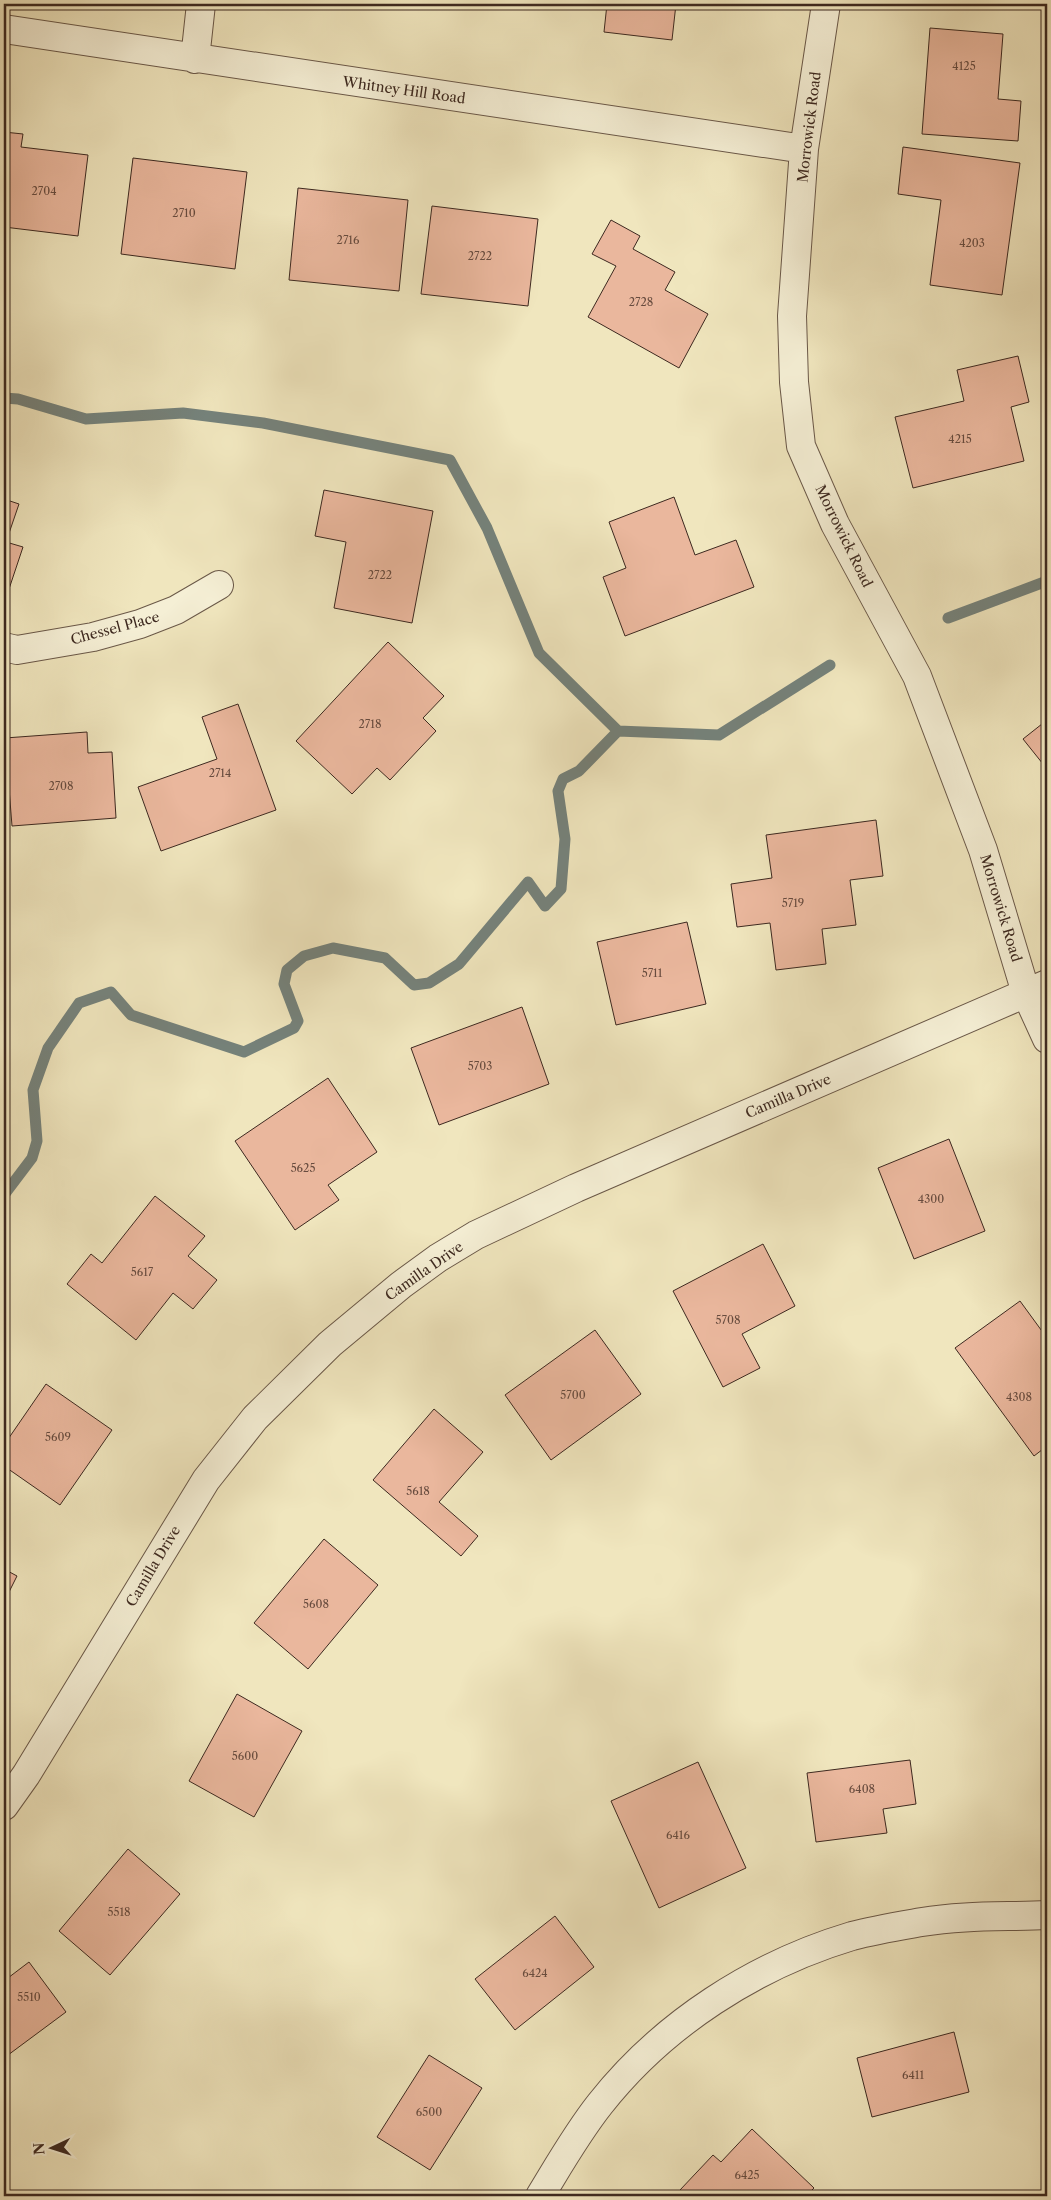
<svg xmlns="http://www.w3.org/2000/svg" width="1051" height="2200" font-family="'Libre Caslon Text',serif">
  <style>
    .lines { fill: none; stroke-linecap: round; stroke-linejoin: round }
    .stream { stroke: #75827b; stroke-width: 11 }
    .building { fill: #eab79d; stroke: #3d2920 }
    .minor-casing { stroke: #6a5848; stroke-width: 30 }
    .minor { stroke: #f5efd5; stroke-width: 28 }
    .labels { text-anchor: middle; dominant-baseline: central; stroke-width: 4; stroke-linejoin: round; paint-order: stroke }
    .number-label { font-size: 11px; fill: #684c3f }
    .street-label { font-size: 14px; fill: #3d2920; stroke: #f5efd5 }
  </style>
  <rect width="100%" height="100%" fill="#f0e6be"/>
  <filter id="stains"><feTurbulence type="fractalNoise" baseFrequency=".004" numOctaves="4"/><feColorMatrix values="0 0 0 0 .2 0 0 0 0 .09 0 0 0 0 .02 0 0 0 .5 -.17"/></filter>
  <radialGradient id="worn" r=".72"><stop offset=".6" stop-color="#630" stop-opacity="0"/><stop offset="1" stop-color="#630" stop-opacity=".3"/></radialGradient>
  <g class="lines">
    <path class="stream" d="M4 398 18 399 86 419 183 413 263 423 450 460 487 528 539 653 618 731 719 735 830 665
      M948 618 1047 581
      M4 1195 32 1158 37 1141 33 1090 48 1048 79 1003 111 992 131 1015 244 1052 294 1028 298 1021 284 984 287 970 304 956 333 948 385 958 414 985 429 983 459 964 528 882 545 906 561 889 565 839 558 791 563 779 579 771 618 731"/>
  </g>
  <path class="building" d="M607 4H676L672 40 604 32Z
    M930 28 1003 34 998 99 1021 101 1018 141 922 134Z
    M4 132 23 134 21 147 88 155 78 236 4 227Z
    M903 147 1020 163 1002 295 930 285 941 200 898 194Z
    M133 158 247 172 235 269 121 254Z
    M298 188 408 200 399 291 289 280Z
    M432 206 538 219 528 306 421 294Z
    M611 220 640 236 633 249 675 272 665 290 708 314 679 368 588 317 616 266 592 254Z
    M1018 356 1029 402 1011 407 1024 461 913 488 895 417 964 401 957 370Z
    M324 490 433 511 412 623 334 608 346 542 315 536Z
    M674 497 695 555 736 540 754 587 625 636 603 577 626 568 609 522Z
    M4 499 19 504 6 542 23 547 9 589 4 587Z
    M388 642 444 696 423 718 436 731 390 780 377 768 352 794 296 741Z
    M238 704 276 810 161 851 138 787 217 759 202 717Z
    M1047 720V769L1023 739Z
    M87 732 88 753 112 752 116 818 12 826 5 738Z
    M876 820 883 876 850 880 856 925 822 929 826 964 776 970 770 923 737 927 731 884 772 878 766 835Z
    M687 922 706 1004 616 1025 597 942Z
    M522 1007 549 1084 439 1125 411 1048Z
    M328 1078 377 1152 328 1185 339 1200 295 1230 235 1141Z
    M949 1139 985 1231 914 1259 878 1168Z
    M155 1196 205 1236 188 1256 217 1280 193 1309 173 1293 136 1340 67 1284 91 1254 102 1263Z
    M763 1244 795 1306 742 1334 760 1368 723 1387 673 1291Z
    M1020 1301 1047 1338V1446L1034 1456 955 1348Z
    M595 1330 641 1394 551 1460 505 1395Z
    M46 1384 112 1430 60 1505 4 1466V1445Z
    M434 1409 483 1452 439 1502 478 1536 461 1556 373 1480Z
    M324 1539 378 1585 308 1669 254 1623Z
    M4 1569 17 1576 4 1602Z
    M237 1694 302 1731 254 1817 189 1781Z
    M910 1760 916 1804 883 1809 887 1833 816 1842 807 1773Z
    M698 1762 746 1868 659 1908 611 1801Z
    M128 1849 180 1894 110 1975 59 1931Z
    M555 1916 594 1967 515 2030 475 1979Z
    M29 1962 66 2012 4 2058V1981Z
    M954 2032 969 2092 872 2117 857 2058Z
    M429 2055 482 2088 430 2170 377 2137Z
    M752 2129 814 2188 806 2196H687L680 2190 713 2155 721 2162Z"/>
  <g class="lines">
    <defs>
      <path id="minor" d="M826 4 804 149 792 316 794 382 801 446 835 524 917 676 983 850 1026 993 1047 1039
        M4 29 804 149
        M195 59 201 4
        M4 647 17 650 93 637 140 624 176 610 219 585
        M4 1806 26 1775 206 1480 255 1418 330 1344 401 1285 438 1258 476 1235 576 1188 1047 984
        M540 2196C559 2165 577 2133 600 2104 663 2024 755 1965 852 1936 874 1930 899 1926 922 1922 963 1915 1006 1917 1047 1915"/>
    </defs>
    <use href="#minor" class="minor-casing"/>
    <use href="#minor" class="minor"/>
  </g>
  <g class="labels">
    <g class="number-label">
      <text x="964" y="66">4125</text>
      <text x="44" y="191">2704</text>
      <text x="184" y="213">2710</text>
      <text x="348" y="240">2716</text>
      <text x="972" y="243">4203</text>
      <text x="480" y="256">2722</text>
      <text x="641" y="302">2728</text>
      <text x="960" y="439">4215</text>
      <text x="380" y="575">2722</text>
      <text x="370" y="724">2718</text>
      <text x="220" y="773">2714</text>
      <text x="61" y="786">2708</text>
      <text x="793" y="903">5719</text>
      <text x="652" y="973">5711</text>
      <text x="480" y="1066">5703</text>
      <text x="303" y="1168">5625</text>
      <text x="931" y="1199">4300</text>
      <text x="142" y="1272">5617</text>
      <text x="728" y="1320">5708</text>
      <text x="573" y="1395">5700</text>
      <text x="1019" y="1397">4308</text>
      <text x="58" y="1437">5609</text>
      <text x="418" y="1491">5618</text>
      <text x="316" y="1604">5608</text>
      <text x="245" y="1756">5600</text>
      <text x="862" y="1789">6408</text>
      <text x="678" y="1835">6416</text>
      <text x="119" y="1912">5518</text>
      <text x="535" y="1973">6424</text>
      <text x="29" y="1997">5510</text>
      <text x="913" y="2075">6411</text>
      <text x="429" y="2112">6500</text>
      <text x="747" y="2175">6425</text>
    </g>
    <g class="street-label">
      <text transform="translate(404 90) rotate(8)">Whitney Hill Road</text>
      <text transform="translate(809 127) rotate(-83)">Morrowick Road</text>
      <text transform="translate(844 536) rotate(64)">Morrowick Road</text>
      <text transform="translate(115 628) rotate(-15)">Chessel Place</text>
      <text transform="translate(1001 908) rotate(73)">Morrowick Road</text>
      <text transform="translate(788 1096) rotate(-23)">Camilla Drive</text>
      <text transform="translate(424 1271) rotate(-35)">Camilla Drive</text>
      <text transform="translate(153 1566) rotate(-59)">Camilla Drive</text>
    </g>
  </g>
  <rect width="1051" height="2200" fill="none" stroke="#f0e6be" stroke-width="20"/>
  <rect x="5" y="5" width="1041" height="2190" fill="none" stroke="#3d2920" stroke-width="2.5"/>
  <rect x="10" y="10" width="1031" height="2180" fill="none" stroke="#3d2920"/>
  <g transform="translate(52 2148) rotate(266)" stroke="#f5efd5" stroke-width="4" paint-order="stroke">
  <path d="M0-4L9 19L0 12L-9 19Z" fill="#3d2920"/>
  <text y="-8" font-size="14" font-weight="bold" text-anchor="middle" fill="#3d2920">N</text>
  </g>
  <rect width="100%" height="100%" filter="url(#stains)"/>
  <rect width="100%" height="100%" fill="url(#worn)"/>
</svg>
